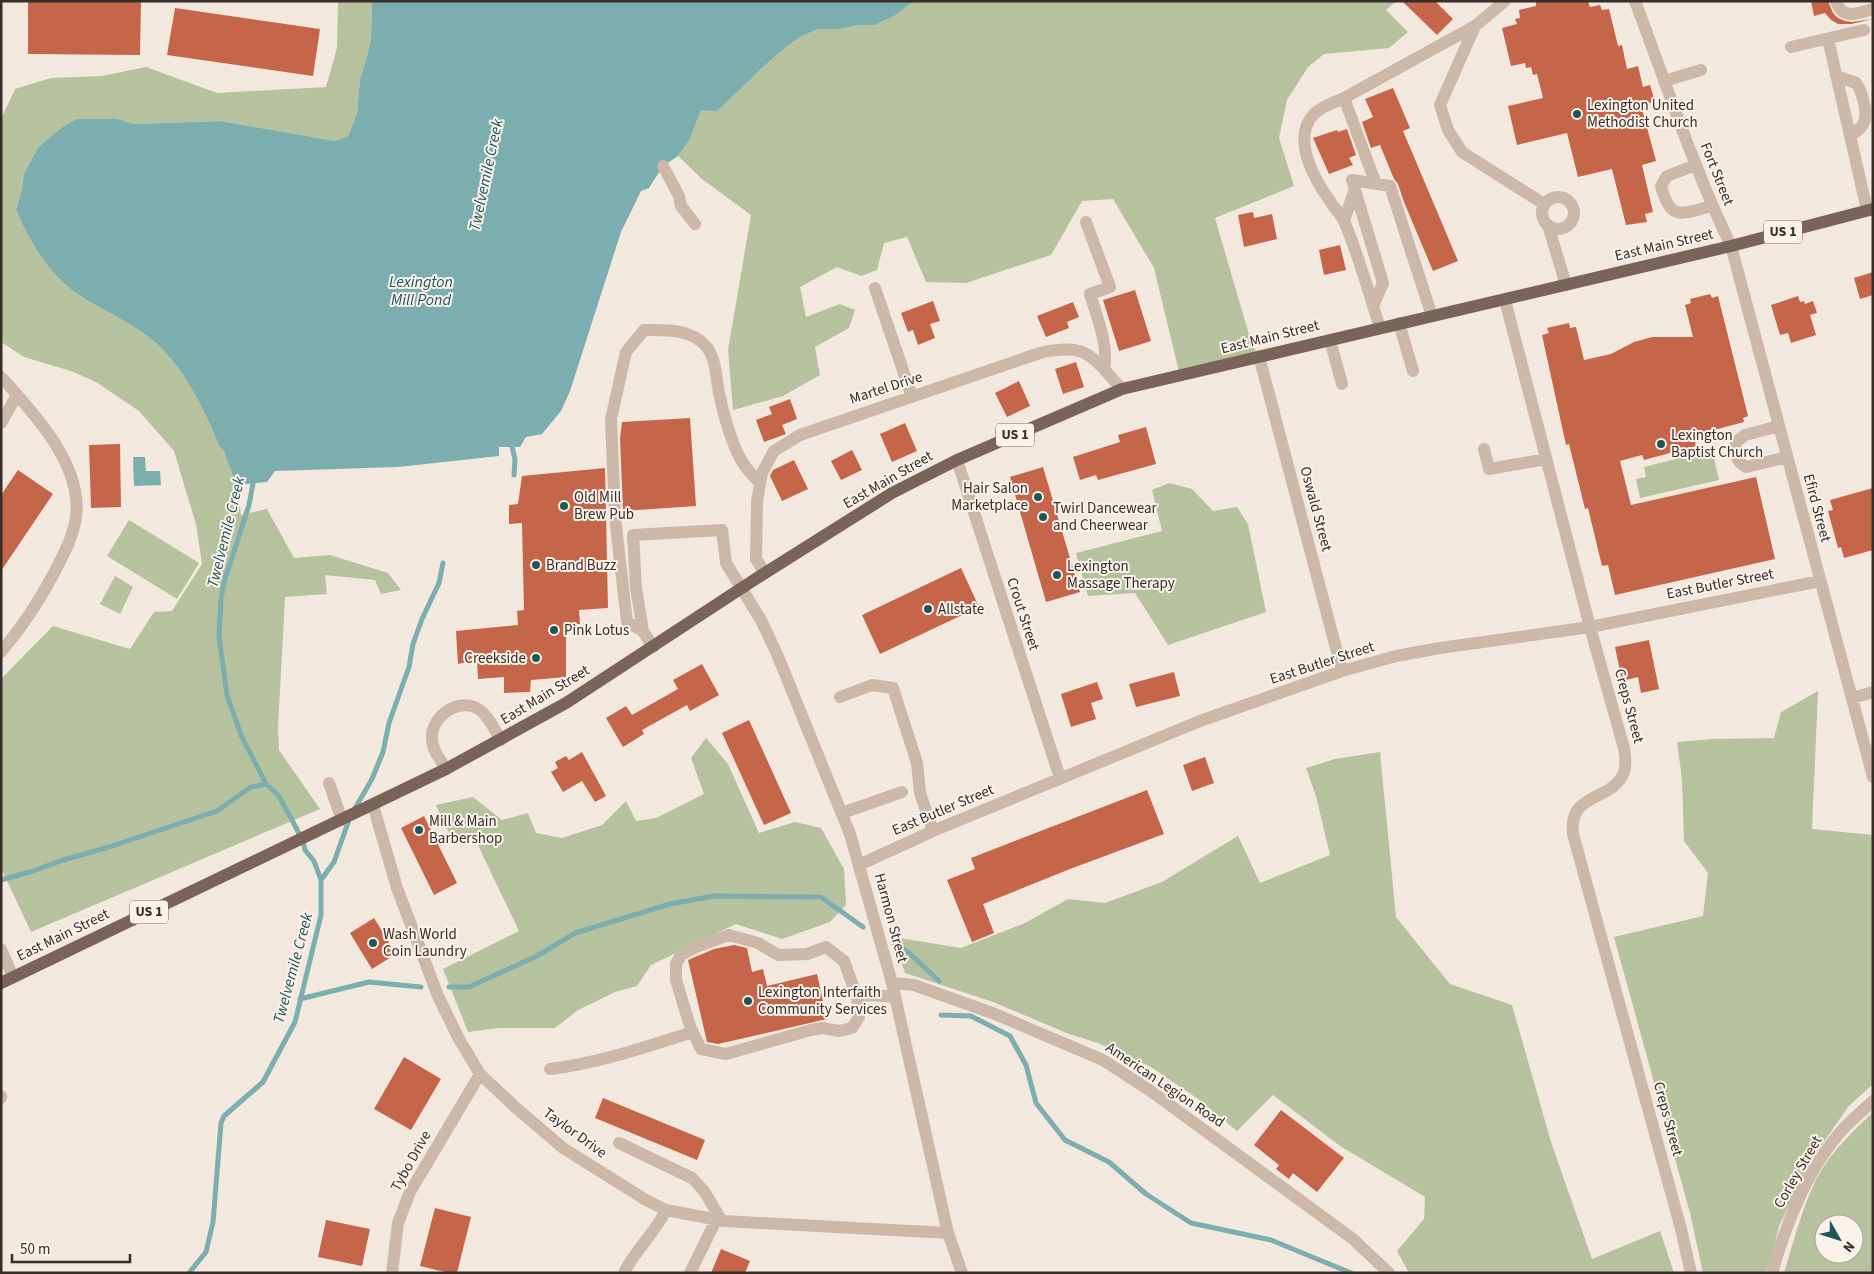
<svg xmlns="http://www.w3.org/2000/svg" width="1874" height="1274" font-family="'Source Sans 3',sans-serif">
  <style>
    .green { fill: #b6c29e; fill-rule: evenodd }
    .water { fill: #7daeaf }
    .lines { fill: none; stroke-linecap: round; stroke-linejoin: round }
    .stream { stroke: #7daeaf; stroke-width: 5 }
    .building { fill: #c56549 }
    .minor { stroke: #cbb8a9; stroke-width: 12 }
    .major { stroke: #7a645a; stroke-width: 12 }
    .poi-dot { fill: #1f5659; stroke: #faf2ea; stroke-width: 2 }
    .labels { text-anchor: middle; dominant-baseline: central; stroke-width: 4; stroke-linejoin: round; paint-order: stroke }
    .shield { fill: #faf2ea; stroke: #726963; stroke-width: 1 }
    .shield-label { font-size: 14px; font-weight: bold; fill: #382e29 }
    .poi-label { font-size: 15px; fill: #382e29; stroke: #faf2ea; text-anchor: start }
    .street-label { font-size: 15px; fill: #382e29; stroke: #faf2ea }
    .water-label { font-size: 16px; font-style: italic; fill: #1f5659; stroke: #faf2ea }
  </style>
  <rect width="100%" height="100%" fill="#f2e8de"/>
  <path class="green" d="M338 1H372L371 38 367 56 360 79 357 113 348 136 335 141 221 121 134 124 116 119 24 174 22 189 16 210C32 247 51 278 85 299 107 312 131 323 151 339 185 367 203 408 220 447 235 466 238 492 241 515L267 509 294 558 330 555 388 573 401 590 381 594 375 580 325 575 327 594 285 597 278 728 279 750 320 809 31 932 1 868V679L53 626 130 649 154 612 172 611 202 564 196 524 174 451 139 411 96 382 71 371 24 357 1 342V119L15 89 51 78 102 76 146 67 217 93 326 87 337 48Z
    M918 1H1396L1386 10 1408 32 1389 48 1324 54 1308 67 1287 100 1279 138 1294 186 1215 218 1252 345 1259 356 1180 376 1154 268 1113 199 1082 201 1051 255 966 283 926 282 907 237 884 243 877 270 861 276 837 267 800 287 806 317 840 304 855 310 849 328 815 347 820 375 783 396 733 410 728 350 751 215 702 179 678 156 690 139 701 110H717L761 69 787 46 802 36 818 29H839L858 25H875L896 15 907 6Z
    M1712 450 1719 480 1640 498 1636 479 1646 477 1644 467Z
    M1169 483 1192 489 1213 511 1237 507 1248 524 1266 612 1168 645 1135 593 1088 596 1076 553 1162 531 1152 490Z
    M129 520 199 563 177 599 107 556Z
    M115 576 133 587 120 614 100 604Z
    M1818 691 1812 829 1873 835V1084L1848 1107 1812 1159 1779 1226 1772 1256 1765 1273H1703L1690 1213 1614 937 1703 916 1708 873 1684 841 1682 779 1677 742 1713 739 1774 738 1781 712Z
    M706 738 728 764 759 833 795 822 821 828 844 869 846 905 830 922 782 939 736 924 651 965 637 986 615 992 578 1010 555 1028H499L468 1032 443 969 519 931 474 837 450 835 436 805 473 797 502 820 528 813 536 833 562 838 602 825 626 801 636 821 656 818 704 794 691 758Z
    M1380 752 1396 917 1450 984 1512 1005 1551 1142 1592 1259 1660 1231 1674 1273H1409L1397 1251 1424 1219 1425 1197 1340 1146 1273 1095 1237 1131 1198 1099 1151 1067 1098 1043 1069 1034 993 1002 905 973 893 937 961 948 1025 923 1068 899 1105 903 1162 882 1238 836 1260 883 1330 855 1316 796 1306 768 1335 759Z
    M1873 1112V1273H1784C1793 1243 1801 1212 1814 1184 1827 1156 1851 1133 1873 1112ZM1824 1224H1854V1254H1824Z"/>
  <path class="water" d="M372 1H918L907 6 896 15 875 25H858L839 29H818L802 36 787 46 761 69 717 111 701 110 690 139 678 156 663 166 649 188 641 191 621 232 570 391 561 411 542 434 526 437 520 447H499V456L398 467 275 471 267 482 237 485 224 452 220 447C203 408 185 367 151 339 131 323 107 312 85 299 51 278 32 247 16 210L22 189 24 174 38 148 61 128 77 119H117L134 124 221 121 335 141 348 136 357 113 360 79 367 56 371 38Z
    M133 457H145L146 471H160L161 485 134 486Z"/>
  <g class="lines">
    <path class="stream" d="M512 446 515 460 514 475
      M354 810 372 779 383 752 389 723 409 667 413 644 422 619 439 583 443 563
      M1 880 33 871 63 860 109 847 217 811 251 787 266 784
      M321 880 334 862 350 817
      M894 943 908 952 939 981
      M449 987H469L537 956 575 933 670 904 714 896 821 897 863 927
      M300 999 369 982 421 987
      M941 1015 971 1016 1010 1036 1026 1065 1036 1103 1065 1140 1109 1162 1146 1194 1191 1223 1271 1240 1351 1273
      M189 1273 206 1252 213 1222 221 1123 224 1116 263 1082 295 1022 321 915V880L314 861 305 850 303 841 292 820 278 795 266 784 241 735 227 695 219 637 221 599 224 582 249 505 254 478"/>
  </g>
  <path class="building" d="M1402 1H1435L1453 19 1437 35Z
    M1536 1H1588L1590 7 1600 5 1602 10 1609 9 1618 46 1622 45 1627 69 1638 66 1643 87 1650 85 1655 102 1641 105 1656 161 1642 165 1653 212 1645 214 1647 222 1626 225 1612 169 1578 177 1567 133 1517 145 1508 106 1543 98 1537 74 1533 75 1531 67 1526 68 1525 63 1511 66 1502 28 1517 24 1515 19 1520 18 1519 10 1536 6Z
    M1811 1H1828L1833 13 1838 18 1845 21 1852 22 1873 19 1851 24H1838L1831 20 1825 13 1814 16Z
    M28 2H141L140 55 28 54Z
    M175 8 320 29 313 76 167 55Z
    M1393 88 1410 128 1403 131 1458 261 1433 271 1404 202 1398 184 1394 179 1380 145 1371 148 1362 122 1373 117 1365 99Z
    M1347 129 1356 155 1349 158 1353 165 1329 174 1313 138 1337 130 1338 132Z
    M1253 212 1254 218 1272 214 1277 239 1244 247 1238 215Z
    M1340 245 1346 270 1324 275 1319 250Z
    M1873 272V295L1860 299 1854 278Z
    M1135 290 1151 341 1119 351 1103 300Z
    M1710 294 1712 298 1718 296 1748 416 1743 418 1744 422 1710 431V433L1700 436 1702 440 1695 441 1696 446 1644 460 1642 455 1620 461 1631 505 1756 477 1775 559 1615 595 1608 565 1602 566 1588 508 1585 509 1569 444 1566 445 1542 335 1549 333 1547 328 1569 323 1570 328 1576 327 1584 360 1611 354 1634 342 1652 337H1693L1685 305 1691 303 1690 299Z
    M1798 296 1800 302 1804 301 1805 304 1813 301 1817 313 1810 315 1816 335 1791 343 1788 333 1780 335 1771 305Z
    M933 301 940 321 930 324 935 338 918 345 913 330 908 332 901 313Z
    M1073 302 1079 317 1067 322 1069 328 1046 337 1037 316Z
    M1076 362 1084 387 1063 394 1055 369Z
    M1019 381 1030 406 1007 417 995 393Z
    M790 399 797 419 782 425 786 434 764 442 756 420 772 414 769 407Z
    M690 418 696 506 623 511 620 438 622 422Z
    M905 423 917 451 892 462 880 434Z
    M1146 427 1156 464 1098 480 1096 475 1080 480 1073 457 1120 442 1118 435Z
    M120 444 121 507 91 508 89 445Z
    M852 450 862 470 841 480 831 461Z
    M794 460 808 489 782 501 770 476 773 470Z
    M1043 467 1080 592 1046 602 1010 477Z
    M605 468 608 608 579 610 580 624 566 625V677L531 680 530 692 504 693V677L478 679 477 660 458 664 456 631 518 625 517 611 524 610 522 523 509 524V505L518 504 522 476Z
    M18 470 53 494 1 571V495Z
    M1873 488V550L1844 558 1841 547 1838 548 1828 511 1833 510 1830 500Z
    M961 568 979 607 880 654 862 615Z
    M1649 640 1659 689 1641 693 1638 677 1622 681 1615 647Z
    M702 664 719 695 690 711 687 705 642 730 644 734 623 747 606 718 626 706 632 715 678 689 673 680Z
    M1174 672 1180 696 1136 707 1129 684Z
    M1097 682 1103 699 1091 703 1096 719 1071 727 1061 694Z
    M749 720 791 813 764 825 722 733Z
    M582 752 606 796 595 802 582 781 563 792 551 772 558 768 555 762 566 756 569 760Z
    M1205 757 1214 783 1192 791 1183 765Z
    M1147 790 1164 834 1070 869 983 904 994 933 972 942 947 880 975 869 971 858Z
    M424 816 457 883 434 895 401 828Z
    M374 918 396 954 372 969 350 933Z
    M734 945 747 948 752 972 763 969 767 986 817 974 827 1019 718 1044 707 1042 688 960 714 949Z
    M404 1057 441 1079 411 1130 374 1109Z
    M603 1098 705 1140 697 1160 595 1118Z
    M1281 1110 1344 1158 1317 1192 1293 1173 1289 1179 1276 1169 1279 1165 1254 1145Z
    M435 1208 471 1217 457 1273H449L420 1266Z
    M326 1220 370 1229 362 1266 318 1257Z
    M721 1249 750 1261 745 1273H711Z"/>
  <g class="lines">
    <path class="minor" d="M1505 1 1475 26 1440 105 1448 130 1462 152 1544 204
      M1635 1C1666 83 1693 167 1731 246L1873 777
      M1836 1C1843 21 1857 13 1873 9
      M1828 39 1867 210
      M1791 47 1864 30
      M1836 76 1856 83C1862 91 1868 112 1864 122 1862 128 1856 132 1850 136
      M1664 81 1701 70
      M1344 98C1335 102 1322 106 1314 114 1291 138 1314 179 1330 201 1334 208 1342 215 1345 223 1359 257 1369 293 1380 328
      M1696 165 1667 176 1661 186C1671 223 1682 213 1712 206
      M663 166 679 196 681 206 695 224
      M1376 184 1344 98 1475 26
      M1542 213a16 16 0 1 1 32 0a16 16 0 1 1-32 0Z
      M1344 221 1355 189
      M1086 222 1110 287 1090 294C1097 318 1109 345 1104 369
      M1548 225 1566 285
      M875 288 912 397
      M1505 300 1590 627 1624 748C1625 756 1627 764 1624 772 1613 802 1568 791 1573 834L1681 1229 1691 1273
      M1373 306 1383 283 1352 180 1390 186 1432 316
      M1399 323 1413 371
      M1330 340 1342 384
      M1259 356 1342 671
      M1 377C33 412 83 465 76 517 73 538 63 555 54 573 39 602 22 627 1 652
      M1 423 17 395
      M1779 426 1745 435 1736 442C1734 452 1736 462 1746 467L1787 457
      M1484 449 1489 469 1546 459
      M957 460 1060 778
      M765 573 756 559 757 501 762 473 774 451 800 435 1040 353C1088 342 1092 357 1122 389
      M643 631 627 622 615 517 611 419 626 352 644 330C665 330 690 328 706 346 716 358 716 378 719 393 723 413 732 446 743 463 747 470 754 477 760 483
      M653 647 643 631 636 588 633 535 722 530 726 563 761 620 777 654 850 834 892 983 948 1233 962 1273
      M840 697 872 685 893 688 917 763 920 793 933 831
      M1852 698 1873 692
      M446 769C440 759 432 750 432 738 431 715 462 695 481 711 489 717 495 731 501 740
      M329 783 342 820
      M373 805 397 888 438 996 459 1039 480 1074 514 1106 563 1148 646 1200 666 1210 724 1221 948 1233
      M842 813 902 792
      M859 865 933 831 1200 721 1342 671 1396 656 1440 648 1590 627 1820 581
      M1 949 13 977
      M892 983 914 985 995 1014 1103 1060 1152 1092 1353 1239 1389 1273
      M857 997 844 961 826 947 807 954 778 955 758 943 729 935 694 948 681 955 676 964V980L690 1026 701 1049 726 1054 811 1030 823 1028 839 1031 852 1028 859 1017 857 997 871 995 894 997
      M550 1069C600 1063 645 1047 693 1032
      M1 1096V1098
      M619 1143 692 1178 704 1191 722 1221
      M392 1273 398 1223 410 1192 480 1074
      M624 1273C635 1250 655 1233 666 1210
      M690 1273 716 1220
      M1772 1273C1787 1221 1808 1167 1845 1127 1854 1118 1864 1109 1873 1101"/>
    <path class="major" d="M1 983 446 769 566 703 757 578 892 493 957 460 1122 389 1731 246 1873 209"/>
  </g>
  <g class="poi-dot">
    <circle cx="1577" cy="114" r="5"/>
    <circle cx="1661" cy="444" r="5"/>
    <circle cx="1038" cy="497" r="5"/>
    <circle cx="564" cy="506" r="5"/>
    <circle cx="1043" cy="517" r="5"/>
    <circle cx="536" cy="565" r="5"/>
    <circle cx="1057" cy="575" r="5"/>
    <circle cx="928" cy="609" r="5"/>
    <circle cx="554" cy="630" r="5"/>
    <circle cx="536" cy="658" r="5"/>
    <circle cx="419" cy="830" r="5"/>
    <circle cx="373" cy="943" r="5"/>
    <circle cx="748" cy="1001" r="5"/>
  </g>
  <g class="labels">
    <g class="shield">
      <rect x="1764" y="220.5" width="38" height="23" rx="4"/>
      <rect x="996" y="423.5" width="38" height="23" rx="4"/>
      <rect x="130" y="900.5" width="38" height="23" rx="4"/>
    </g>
    <g class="shield-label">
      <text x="1783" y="232">US 1</text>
      <text x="1015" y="435">US 1</text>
      <text x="149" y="912">US 1</text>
    </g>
    <g class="poi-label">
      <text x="1587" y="105">Lexington United<tspan x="1587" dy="17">Methodist Church</tspan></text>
      <text x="1671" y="435">Lexington<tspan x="1671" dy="17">Baptist Church</tspan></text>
      <text x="1028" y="488" text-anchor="end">Hair Salon<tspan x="1028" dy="17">Marketplace</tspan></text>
      <text x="574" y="497">Old Mill<tspan x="574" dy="17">Brew Pub</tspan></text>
      <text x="1053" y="508">Twirl Dancewear<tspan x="1053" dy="17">and Cheerwear</tspan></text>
      <text x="546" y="565">Brand Buzz</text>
      <text x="1067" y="566">Lexington<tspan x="1067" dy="17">Massage Therapy</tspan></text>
      <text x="938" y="609">Allstate</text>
      <text x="564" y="630">Pink Lotus</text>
      <text x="526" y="658" text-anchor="end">Creekside</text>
      <text x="429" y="821">Mill &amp; Main<tspan x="429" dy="17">Barbershop</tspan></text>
      <text x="383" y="934">Wash World<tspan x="383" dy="17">Coin Laundry</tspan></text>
      <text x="758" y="992">Lexington Interfaith<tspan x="758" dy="17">Community Services</tspan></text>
    </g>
    <g class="street-label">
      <text transform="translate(1717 174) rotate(68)">Fort Street</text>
      <text transform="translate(1664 245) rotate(-13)">East Main Street</text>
      <text transform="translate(1270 337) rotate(-14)">East Main Street</text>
      <text transform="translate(886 388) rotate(-18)">Martel Drive</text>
      <text transform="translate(888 480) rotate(-30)">East Main Street</text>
      <text transform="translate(1817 508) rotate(75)">Efird Street</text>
      <text transform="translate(1316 509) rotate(75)">Oswald Street</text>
      <text transform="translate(1720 584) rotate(-11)">East Butler Street</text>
      <text transform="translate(1023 614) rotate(72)">Crout Street</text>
      <text transform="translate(1322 663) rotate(-18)">East Butler Street</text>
      <text transform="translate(545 695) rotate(-31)">East Main Street</text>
      <text transform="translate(1629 706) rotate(75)">Creps Street</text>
      <text transform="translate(943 810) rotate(-23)">East Butler Street</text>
      <text transform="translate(891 918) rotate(75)">Harmon Street</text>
      <text transform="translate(63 935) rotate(-26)">East Main Street</text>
      <text transform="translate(1165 1085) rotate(34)">American Legion Road</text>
      <text transform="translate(1668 1119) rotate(75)">Creps Street</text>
      <text transform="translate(575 1133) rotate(36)">Taylor Drive</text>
      <text transform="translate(411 1161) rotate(-61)">Tybo Drive</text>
      <text transform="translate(1798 1172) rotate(-60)">Corley Street</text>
    </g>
    <g class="water-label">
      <text transform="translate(486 175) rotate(-78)">Twelvemile Creek</text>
      <text x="421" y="282">Lexington<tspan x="421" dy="18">Mill Pond</tspan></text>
      <text transform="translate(226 532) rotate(-76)">Twelvemile Creek</text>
      <text transform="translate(293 968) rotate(-75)">Twelvemile Creek</text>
    </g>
  </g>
  <rect width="1874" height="1274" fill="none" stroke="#382e29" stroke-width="5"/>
  <g transform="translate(1839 1239) rotate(129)"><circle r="24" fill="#faf2ea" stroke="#aca49d"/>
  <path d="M0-4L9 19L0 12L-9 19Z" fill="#1f5659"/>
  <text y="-8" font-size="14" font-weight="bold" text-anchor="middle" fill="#382e29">N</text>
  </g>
  <path d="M12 1254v8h118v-8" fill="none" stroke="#382e29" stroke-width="2.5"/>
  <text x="20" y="1254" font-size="15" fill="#382e29" stroke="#faf2ea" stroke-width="4" paint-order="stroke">50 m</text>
</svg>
